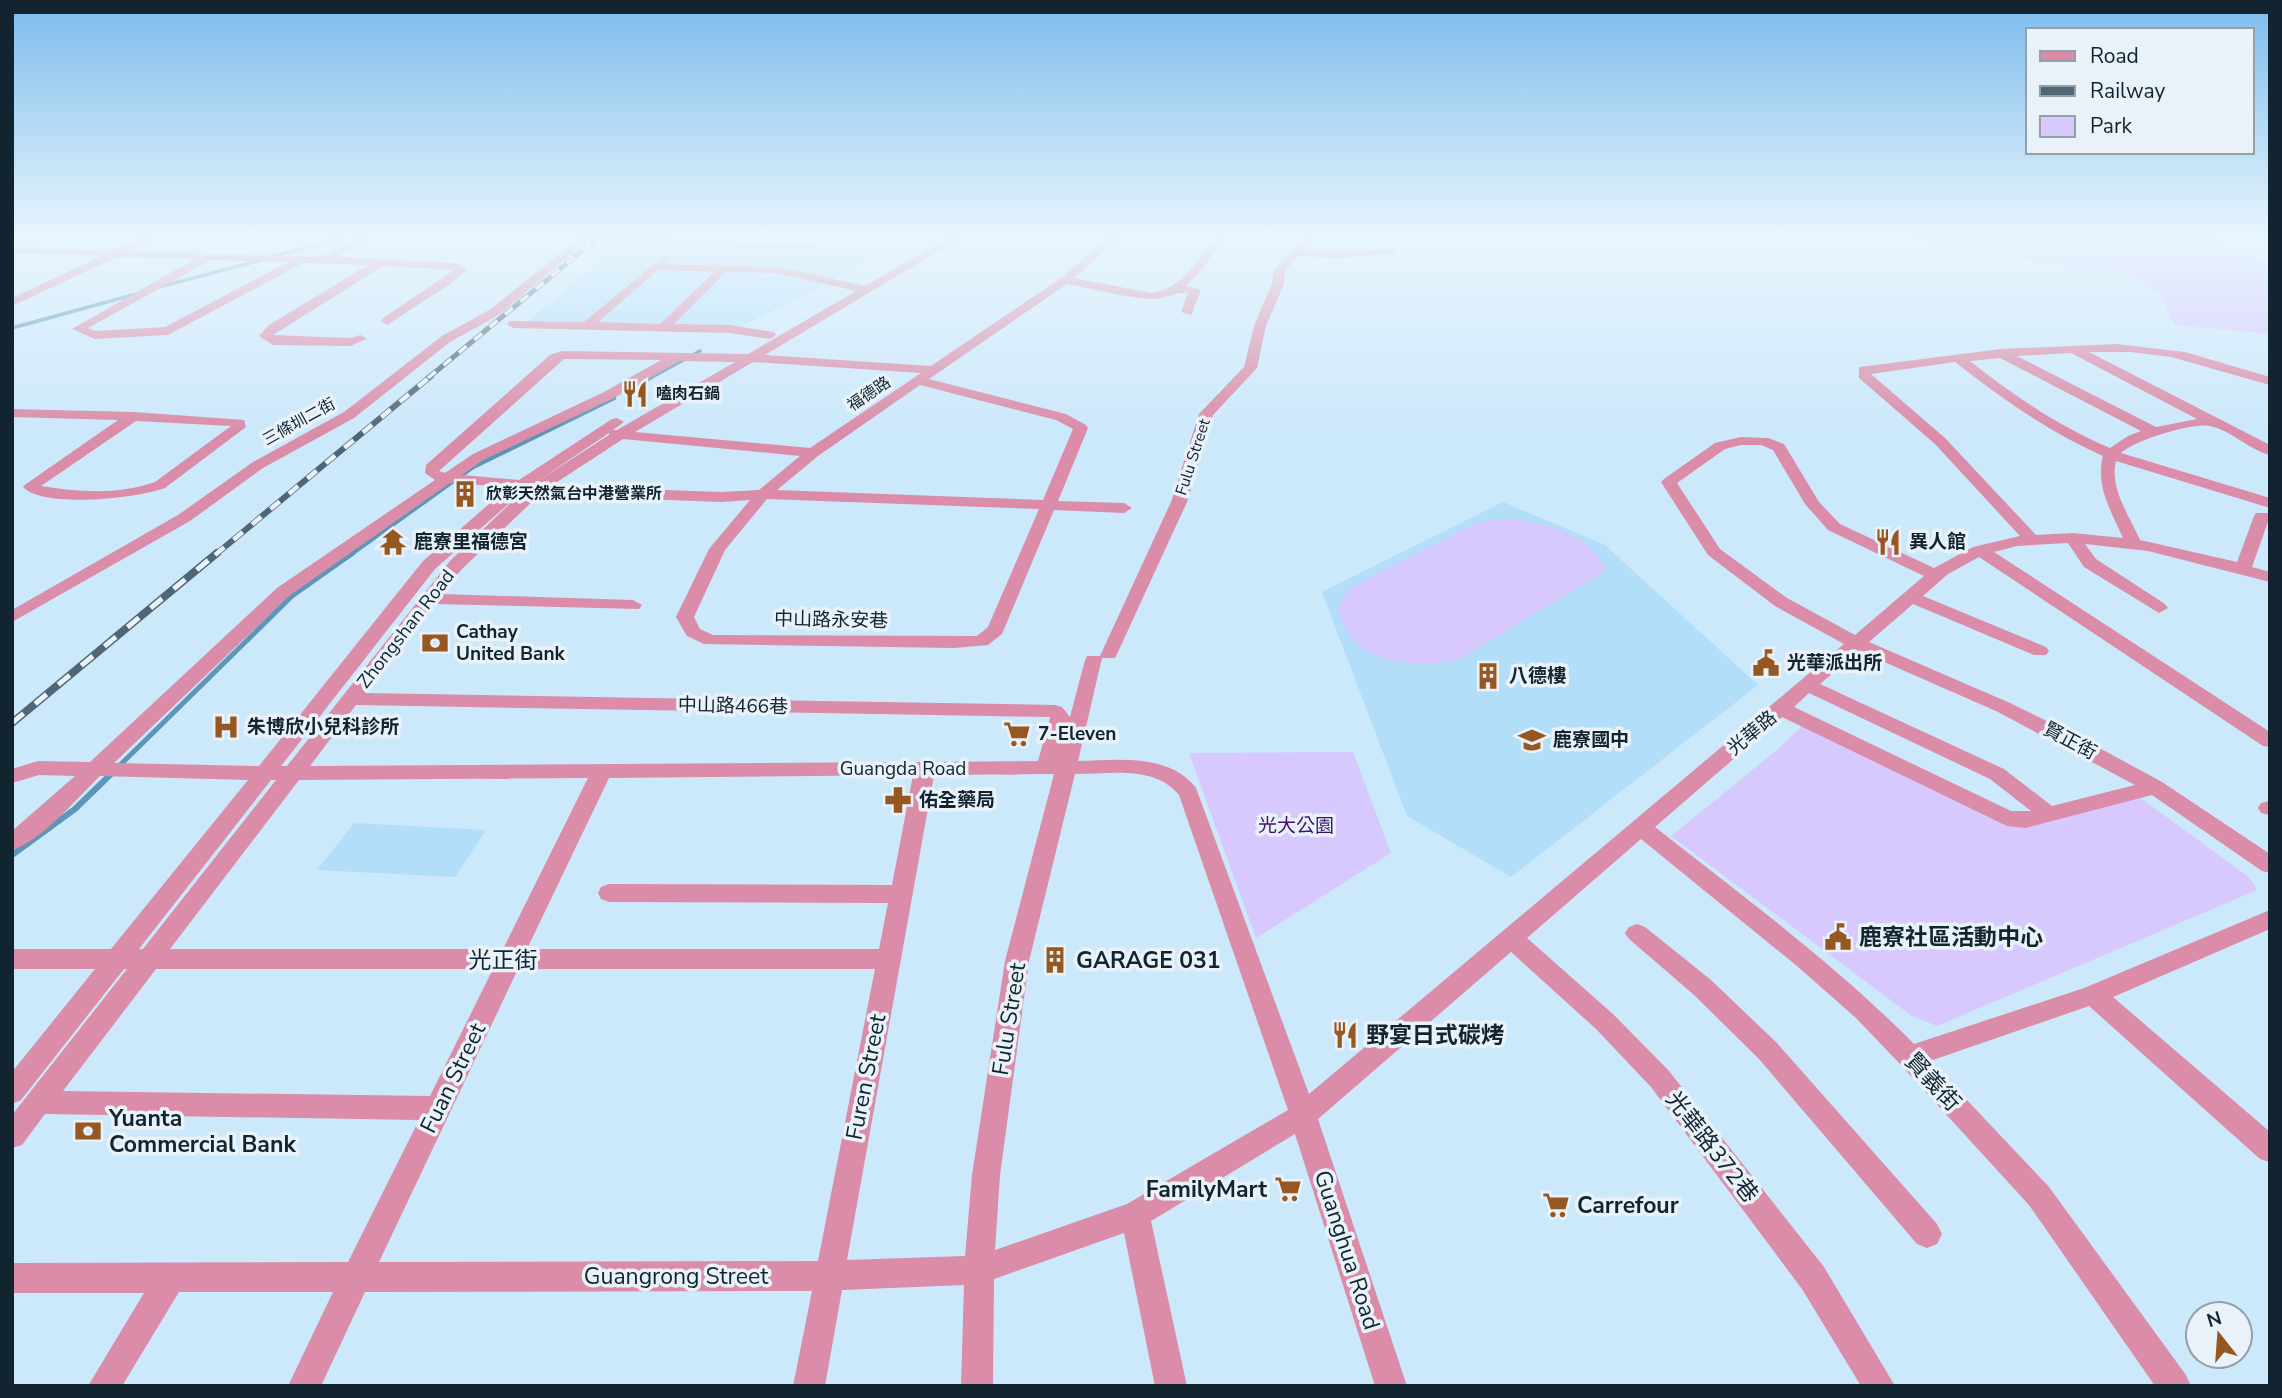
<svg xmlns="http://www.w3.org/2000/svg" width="2282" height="1398" font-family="'Nunito Sans','Noto Sans TC',sans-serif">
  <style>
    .built { fill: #b2defa }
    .green { fill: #d7c9fe }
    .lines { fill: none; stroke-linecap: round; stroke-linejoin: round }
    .stream-far3 { stroke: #5d96b9; stroke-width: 3.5 }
    .stream-far2 { stroke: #5d96b9; stroke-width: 4.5 }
    .stream-far1 { stroke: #5d96b9; stroke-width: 5 }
    .stream { stroke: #5d96b9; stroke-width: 6 }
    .minor { fill: #da8ca8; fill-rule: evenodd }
    .rail-far2-casing { stroke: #516674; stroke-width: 5 }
    .rail-far1-casing { stroke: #516674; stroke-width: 6 }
    .rail-casing { stroke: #516674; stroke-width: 8 }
    .rail-far2 { stroke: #e9f2f9; stroke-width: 3.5; stroke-dasharray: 10; stroke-linecap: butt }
    .rail-far1 { stroke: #e9f2f9; stroke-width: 4.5; stroke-dasharray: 12; stroke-linecap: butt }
    .rail { stroke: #e9f2f9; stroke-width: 5; stroke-dasharray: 15; stroke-linecap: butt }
    .labels { text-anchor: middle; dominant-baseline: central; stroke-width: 7; stroke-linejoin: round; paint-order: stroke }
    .far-poi-label { font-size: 16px; font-weight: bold; fill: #12242f; stroke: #e9f2f9; text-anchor: start }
    .far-street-label { font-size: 16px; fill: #12242f; stroke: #e9f2f9 }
    .poi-label { font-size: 19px; font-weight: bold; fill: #12242f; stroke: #e9f2f9; text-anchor: start }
    .street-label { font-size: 19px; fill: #12242f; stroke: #e9f2f9 }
    .park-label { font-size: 19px; fill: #3d0f74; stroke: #e9f2f9 }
    .near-poi-label { font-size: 23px; font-weight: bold; fill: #12242f; stroke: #e9f2f9; text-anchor: start }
    .near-street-label { font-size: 23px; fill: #12242f; stroke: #e9f2f9 }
  </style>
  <rect width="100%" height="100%" fill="#cce8fb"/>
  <path class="built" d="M620 244 790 249 812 254 869 257 849 272 740 327 527 322Z
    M1503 502 1605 545 1758 685 1511 877 1407 816 1322 592Z
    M354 823 486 830 455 877 317 870Z"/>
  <path class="green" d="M1890 236H2215L2232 248 2270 266V334L2175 325 2159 292 2127 273 2069 267Z
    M1504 519C1536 520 1572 530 1595 552 1601 558 1601 565 1607 570L1460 659C1434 667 1383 665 1361 647 1349 638 1343 623 1338 610L1348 589 1478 522Z
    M1803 725 1971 806 2030 816 2131 791 2250 878 2257 890 1937 1026 1912 1016 1671 836 1777 750Z
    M1353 752 1391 853 1256 938 1189 753Z"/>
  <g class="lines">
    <path class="stream-far3" d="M271 257 349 236
      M159 287 261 260
      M12 328 140 293
      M650 378 700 351"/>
    <path class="stream-far2" d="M626 391 653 376
      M350 555 473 467 614 398"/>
    <path class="stream-far1" d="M109 776 292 596 353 553"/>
    <path class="stream" d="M12 855 75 809 111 774"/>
    <path class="minor" d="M142 236H156L129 251 322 257 358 236H371L337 257 455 263 467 269 456 280 387 325 381 321 383 318 454 270 383 266 273 335 350 338 361 335 367 339 350 346 273 345 259 336 269 325 368 265 303 263 168 335 95 339 72 329 195 259 117 257 12 306V298L101 256 12 253V247L113 250ZM211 260 288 262 165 327 96 331 88 328Z
      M581 236H593L499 315 450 342 354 418 263 468 190 521 12 622V610L178 515 253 462 344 412 442 336 491 309Z
      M951 236H964L765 355 931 366 1061 278 1110 236H1122L1074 278 1151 293C1180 290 1200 259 1214 236H1224L1204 267 1186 286 1201 290 1191 315 1181 312 1188 293C1175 291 1164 300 1150 299 1123 297 1094 289 1067 284L929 379 1066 414 1086 425 1088 428 1058 501 1124 503 1132 508 1124 513 1054 510 1002 634 988 645 954 648 704 644 687 636 676 617 709 549 750 500 721 502 539 495 462 569 441 594 633 600 642 605 639 609 433 604 365 693 1055 705 1062 707 1070 717 1085 660 1087 656H1100L1171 502 1199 414 1244 367 1254 326 1272 284 1274 270 1305 236H1316L1304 250 1396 249 1397 251 1392 254 1337 258 1298 256 1285 271 1284 284 1266 326 1257 368 1213 415 1187 502 1117 654 1115 658H1102L1078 761C1118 760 1169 753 1196 788L1309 1094 1844 644 1775 606 1708 555 1661 482 1664 479 1715 443 1741 437 1768 438 1784 444 1819 502 1840 524 1934 568 1973 547 2020 536 1935 444 1859 378V367L2001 349 2116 344 2185 352 2270 377V385L2171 357 2130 352H2089L2270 445V455C2249 450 2231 430 2210 426 2193 422 2134 440 2121 453L2270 498V508L2116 461C2109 488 2130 517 2140 540L2237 562 2254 516 2256 513H2268L2270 516 2252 567 2270 572V582L2148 551 2085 544 2096 559 2165 604 2168 608 2159 613 2084 567 2068 543 2017 546 1994 552 2270 732V747L2263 746 1979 557 1948 574 1923 596 2046 647 2049 651 2046 655H2034L1913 604 1869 642 2010 703 2081 738 2162 782 2270 854V873L2262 871 2152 795 2025 828 2007 826 1782 717 1655 827C1744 897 1835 964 1914 1044L2084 988 2270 910V929L2113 997 2270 1132V1162L2260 1159 2089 1006 1930 1061 2049 1187 2186 1375 2191 1386H2155L2029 1205 1901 1065 1856 1018 1797 966 1641 839 1527 938 1614 1015 1669 1071 1824 1267 1895 1386H1861L1802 1289 1651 1087 1596 1029 1511 952 1318 1119 1407 1386H1375L1295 1134 1151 1221 1187 1386H1155L1124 1233 994 1279 993 1386H961L964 1285 842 1290 825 1386H793L812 1291 365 1292 321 1386H288L333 1292H179L122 1386H88L144 1293H12V1263L348 1262 419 1120 45 1114 22 1145 12 1148V1115L127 969H124L21 1100 12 1104V1072L95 969H12V949H111L248 780 100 776C77 798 42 841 12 850V831L75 776 39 775 12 783V769L38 761 90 762 277 588 435 480 425 473 426 465 550 355 562 351 748 354 856 291 777 273 726 272 674 324 729 325 774 332 776 335 770 339 729 333 513 328 507 324 509 321 584 322 664 256 669 259 665 264 777 267 865 286ZM658 270 714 272 660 324 598 322ZM2071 353 2197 419 2156 427 2017 356ZM2000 358 2141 431 2128 436 2110 448C2058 426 2013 395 1970 361ZM564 359 661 360 604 392 473 454 445 473 439 471ZM680 361 735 362 617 430H613L624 422 617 418 612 419 519 480 462 475 483 460 614 398ZM753 362 921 373 810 448 635 432ZM1955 362C2002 399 2049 432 2103 456 2095 485 2111 511 2123 538L2073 533 2036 535 1945 438 1871 374ZM920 385 1056 420 1073 429 1043 500 777 490 818 456ZM609 433V435L533 484ZM623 439 800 456 759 490 721 492 551 486ZM1741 445H1761L1773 450 1805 504 1828 530 1924 576 1855 635 1787 598 1720 549 1677 483 1725 449ZM450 483 509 487 423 561 259 766 114 763 289 596ZM523 491 450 561 287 766H281L435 569ZM767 499 1039 509 988 627 977 636 713 635 700 629 694 617 725 550ZM1859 651 1996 711 2135 785 2052 806 2004 769 1820 684ZM1809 693 1990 779 2031 811H2011L1794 707ZM356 705 1050 717V718L1038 761 310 766ZM1054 774 1005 961 972 1175 965 1256 847 1260 934 775ZM1075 774C1109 774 1155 765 1179 795L1288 1110 1127 1204 995 1250 1000 1175 1029 961ZM913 775 892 885 609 884 601 887 598 893 601 899 609 902 888 903 879 949H527L609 778ZM588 778 503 949H170L299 780ZM271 780H276L143 949H139ZM156 969H493L430 1096 63 1091ZM518 969H875L818 1261 379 1262Z
      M606 237 811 244 816 247 811 250 602 242V238Z
      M12 409 134 412 244 420 246 427 165 488C138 498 44 509 23 487L26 484 118 420 12 417ZM136 421 231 426 155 482C119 495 78 492 41 486Z
      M2269 801H2270V815L2261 813 2258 808 2261 803Z
      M1637 924 1645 927 1711 980 1777 1043 1937 1224 1942 1234 1937 1244 1927 1248 1917 1244 1759 1059 1693 994 1629 939 1625 933 1629 927Z"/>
    <defs>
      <path id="rail-far2" d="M428 378 600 236"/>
      <path id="rail-far1" d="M215 555 431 376"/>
      <path id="rail" d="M12 723 217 553"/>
    </defs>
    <use href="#rail-far2" class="rail-far2-casing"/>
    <use href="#rail-far1" class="rail-far1-casing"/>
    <use href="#rail" class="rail-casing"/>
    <use href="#rail-far2" class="rail-far2"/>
    <use href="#rail-far1" class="rail-far1"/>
    <use href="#rail" class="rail"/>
  </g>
  <linearGradient id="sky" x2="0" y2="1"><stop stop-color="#7dbced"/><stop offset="0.55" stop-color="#e8f5fd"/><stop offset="1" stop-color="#e8f5fd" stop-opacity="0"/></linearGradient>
  <rect width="2282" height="432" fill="url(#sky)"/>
  <defs>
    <symbol id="restaurant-bare" viewBox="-9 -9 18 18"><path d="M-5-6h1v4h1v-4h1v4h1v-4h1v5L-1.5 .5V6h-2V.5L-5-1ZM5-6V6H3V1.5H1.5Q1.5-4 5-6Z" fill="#975721" stroke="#e9f2f9" stroke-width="2.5" paint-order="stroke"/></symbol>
    <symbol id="building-bare" viewBox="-9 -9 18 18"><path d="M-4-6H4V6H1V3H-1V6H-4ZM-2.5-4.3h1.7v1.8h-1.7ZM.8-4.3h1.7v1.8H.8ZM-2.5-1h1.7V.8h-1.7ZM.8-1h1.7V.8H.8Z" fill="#975721" stroke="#e9f2f9" stroke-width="2.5" paint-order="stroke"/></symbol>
    <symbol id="temple-bare" viewBox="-9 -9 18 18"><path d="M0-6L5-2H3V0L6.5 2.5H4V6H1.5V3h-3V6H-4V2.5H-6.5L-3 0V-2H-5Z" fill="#975721" stroke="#e9f2f9" stroke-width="2.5" paint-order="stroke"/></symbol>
    <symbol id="bank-bare" viewBox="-9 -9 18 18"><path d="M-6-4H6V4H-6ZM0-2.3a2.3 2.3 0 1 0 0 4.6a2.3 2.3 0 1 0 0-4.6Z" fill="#975721" stroke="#e9f2f9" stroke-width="2.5" paint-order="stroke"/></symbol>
    <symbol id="civic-bare" viewBox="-9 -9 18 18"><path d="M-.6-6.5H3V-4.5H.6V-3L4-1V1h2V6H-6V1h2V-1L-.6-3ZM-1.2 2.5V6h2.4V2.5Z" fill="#975721" stroke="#e9f2f9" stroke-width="2.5" paint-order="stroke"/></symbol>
    <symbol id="hospital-bare" viewBox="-9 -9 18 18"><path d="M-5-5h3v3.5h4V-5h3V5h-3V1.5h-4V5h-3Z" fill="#975721" stroke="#e9f2f9" stroke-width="2.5" paint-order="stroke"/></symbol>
    <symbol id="supermarket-bare" viewBox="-9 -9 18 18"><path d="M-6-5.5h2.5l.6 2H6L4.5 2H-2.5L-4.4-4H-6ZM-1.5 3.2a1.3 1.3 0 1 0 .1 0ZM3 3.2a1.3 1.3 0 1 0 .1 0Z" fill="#975721" stroke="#e9f2f9" stroke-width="2.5" paint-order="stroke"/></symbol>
    <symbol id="school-bare" viewBox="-9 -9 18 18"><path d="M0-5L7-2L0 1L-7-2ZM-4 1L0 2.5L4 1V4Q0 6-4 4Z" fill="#975721" stroke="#e9f2f9" stroke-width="2.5" paint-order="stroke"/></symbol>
    <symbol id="pharmacy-bare" viewBox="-9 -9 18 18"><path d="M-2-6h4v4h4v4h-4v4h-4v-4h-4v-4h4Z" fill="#975721" stroke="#e9f2f9" stroke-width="2.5" paint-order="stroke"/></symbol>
  </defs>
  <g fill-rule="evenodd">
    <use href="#restaurant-bare" x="616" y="375" width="38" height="38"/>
    <use href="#building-bare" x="446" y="475" width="38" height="38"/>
    <use href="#temple-bare" x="374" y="523" width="38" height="38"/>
    <use href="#restaurant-bare" x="1869" y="523" width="38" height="38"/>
    <use href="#bank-bare" x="416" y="624" width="38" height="38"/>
    <use href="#civic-bare" x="1747" y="644" width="38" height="38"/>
    <use href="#building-bare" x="1469" y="657" width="38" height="38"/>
    <use href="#hospital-bare" x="207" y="708" width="38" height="38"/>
    <use href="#supermarket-bare" x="998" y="715" width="38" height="38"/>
    <use href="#school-bare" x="1513" y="721" width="38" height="38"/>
    <use href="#pharmacy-bare" x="879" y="781" width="38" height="38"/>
    <use href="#civic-bare" x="1819" y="918" width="38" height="38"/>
    <use href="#building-bare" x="1036" y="941" width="38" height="38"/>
    <use href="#restaurant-bare" x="1326" y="1016" width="38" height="38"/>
    <use href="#bank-bare" x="69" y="1112" width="38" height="38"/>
    <use href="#supermarket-bare" x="1269" y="1170" width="38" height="38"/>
    <use href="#supermarket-bare" x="1537" y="1186" width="38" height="38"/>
  </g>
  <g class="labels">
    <g class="far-poi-label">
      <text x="656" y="394">嗑肉石鍋</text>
      <text x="486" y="494">欣彰天然氣台中港營業所</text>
    </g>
    <g class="far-street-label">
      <text transform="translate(869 394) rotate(-34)">福德路</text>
      <text transform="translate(299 422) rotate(-29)">三條圳二街</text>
      <text transform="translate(1193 457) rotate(-72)">Fulu Street</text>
    </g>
    <g class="poi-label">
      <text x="414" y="542">鹿寮里福德宮</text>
      <text x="1909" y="542">異人館</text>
      <text x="456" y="632">Cathay<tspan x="456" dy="22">United Bank</tspan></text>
      <text x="1787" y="663">光華派出所</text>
      <text x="1509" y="676">八德樓</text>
      <text x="247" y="727">朱博欣小兒科診所</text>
      <text x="1038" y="734">7-Eleven</text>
      <text x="1553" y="740">鹿寮國中</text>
      <text x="919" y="800">佑全藥局</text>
    </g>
    <g class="street-label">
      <text transform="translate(831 620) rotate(1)">中山路永安巷</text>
      <text transform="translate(406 629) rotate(-52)">Zhongshan Road</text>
      <text transform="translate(733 706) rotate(1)">中山路466巷</text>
      <text transform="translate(1752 733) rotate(-40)">光華路</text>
      <text transform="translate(2070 741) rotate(28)">賢正街</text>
      <text x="903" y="769">Guangda Road</text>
    </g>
    <g class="park-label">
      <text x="1296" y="826">光大公園</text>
    </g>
    <g class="near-poi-label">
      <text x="1859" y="937">鹿寮社區活動中心</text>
      <text x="1076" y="960">GARAGE 031</text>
      <text x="1366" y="1035">野宴日式碳烤</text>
      <text x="109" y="1118">Yuanta<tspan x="109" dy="26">Commercial Bank</tspan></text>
      <text x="1267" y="1189" text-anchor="end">FamilyMart</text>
      <text x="1577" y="1205">Carrefour</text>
    </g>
    <g class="near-street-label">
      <text x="503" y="960">光正街</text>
      <text transform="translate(1009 1019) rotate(-81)">Fulu Street</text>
      <text transform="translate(866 1077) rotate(-79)">Furen Street</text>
      <text transform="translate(453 1078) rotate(-64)">Fuan Street</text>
      <text transform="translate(1933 1082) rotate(47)">賢義街</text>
      <text transform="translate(1712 1147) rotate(52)">光華路372巷</text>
      <text transform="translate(1347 1250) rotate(72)">Guanghua Road</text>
      <text x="676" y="1276">Guangrong Street</text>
    </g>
  </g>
  <rect width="2282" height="1398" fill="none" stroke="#12242f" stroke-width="28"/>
  <rect x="2026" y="28" width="228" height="126" fill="#e9f2f9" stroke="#93a0a8" stroke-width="2"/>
  <rect x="2040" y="51" width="35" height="10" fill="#da8ca8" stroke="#93a0a8" stroke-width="2"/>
  <text x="2090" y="63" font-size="21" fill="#12242f">Road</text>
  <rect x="2040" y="86" width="35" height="10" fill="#516674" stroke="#93a0a8" stroke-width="2"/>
  <text x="2090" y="98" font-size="21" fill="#12242f">Railway</text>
  <rect x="2040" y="116" width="35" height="21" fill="#d7c9fe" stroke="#93a0a8" stroke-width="2"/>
  <text x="2090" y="133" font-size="21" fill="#12242f">Park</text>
  <g transform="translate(2219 1335) rotate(343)"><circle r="33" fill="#e9f2f9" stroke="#93a0a8" stroke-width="2"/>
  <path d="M0-5L12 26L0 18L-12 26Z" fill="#975721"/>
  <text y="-10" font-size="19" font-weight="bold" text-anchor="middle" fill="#12242f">N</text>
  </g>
</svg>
